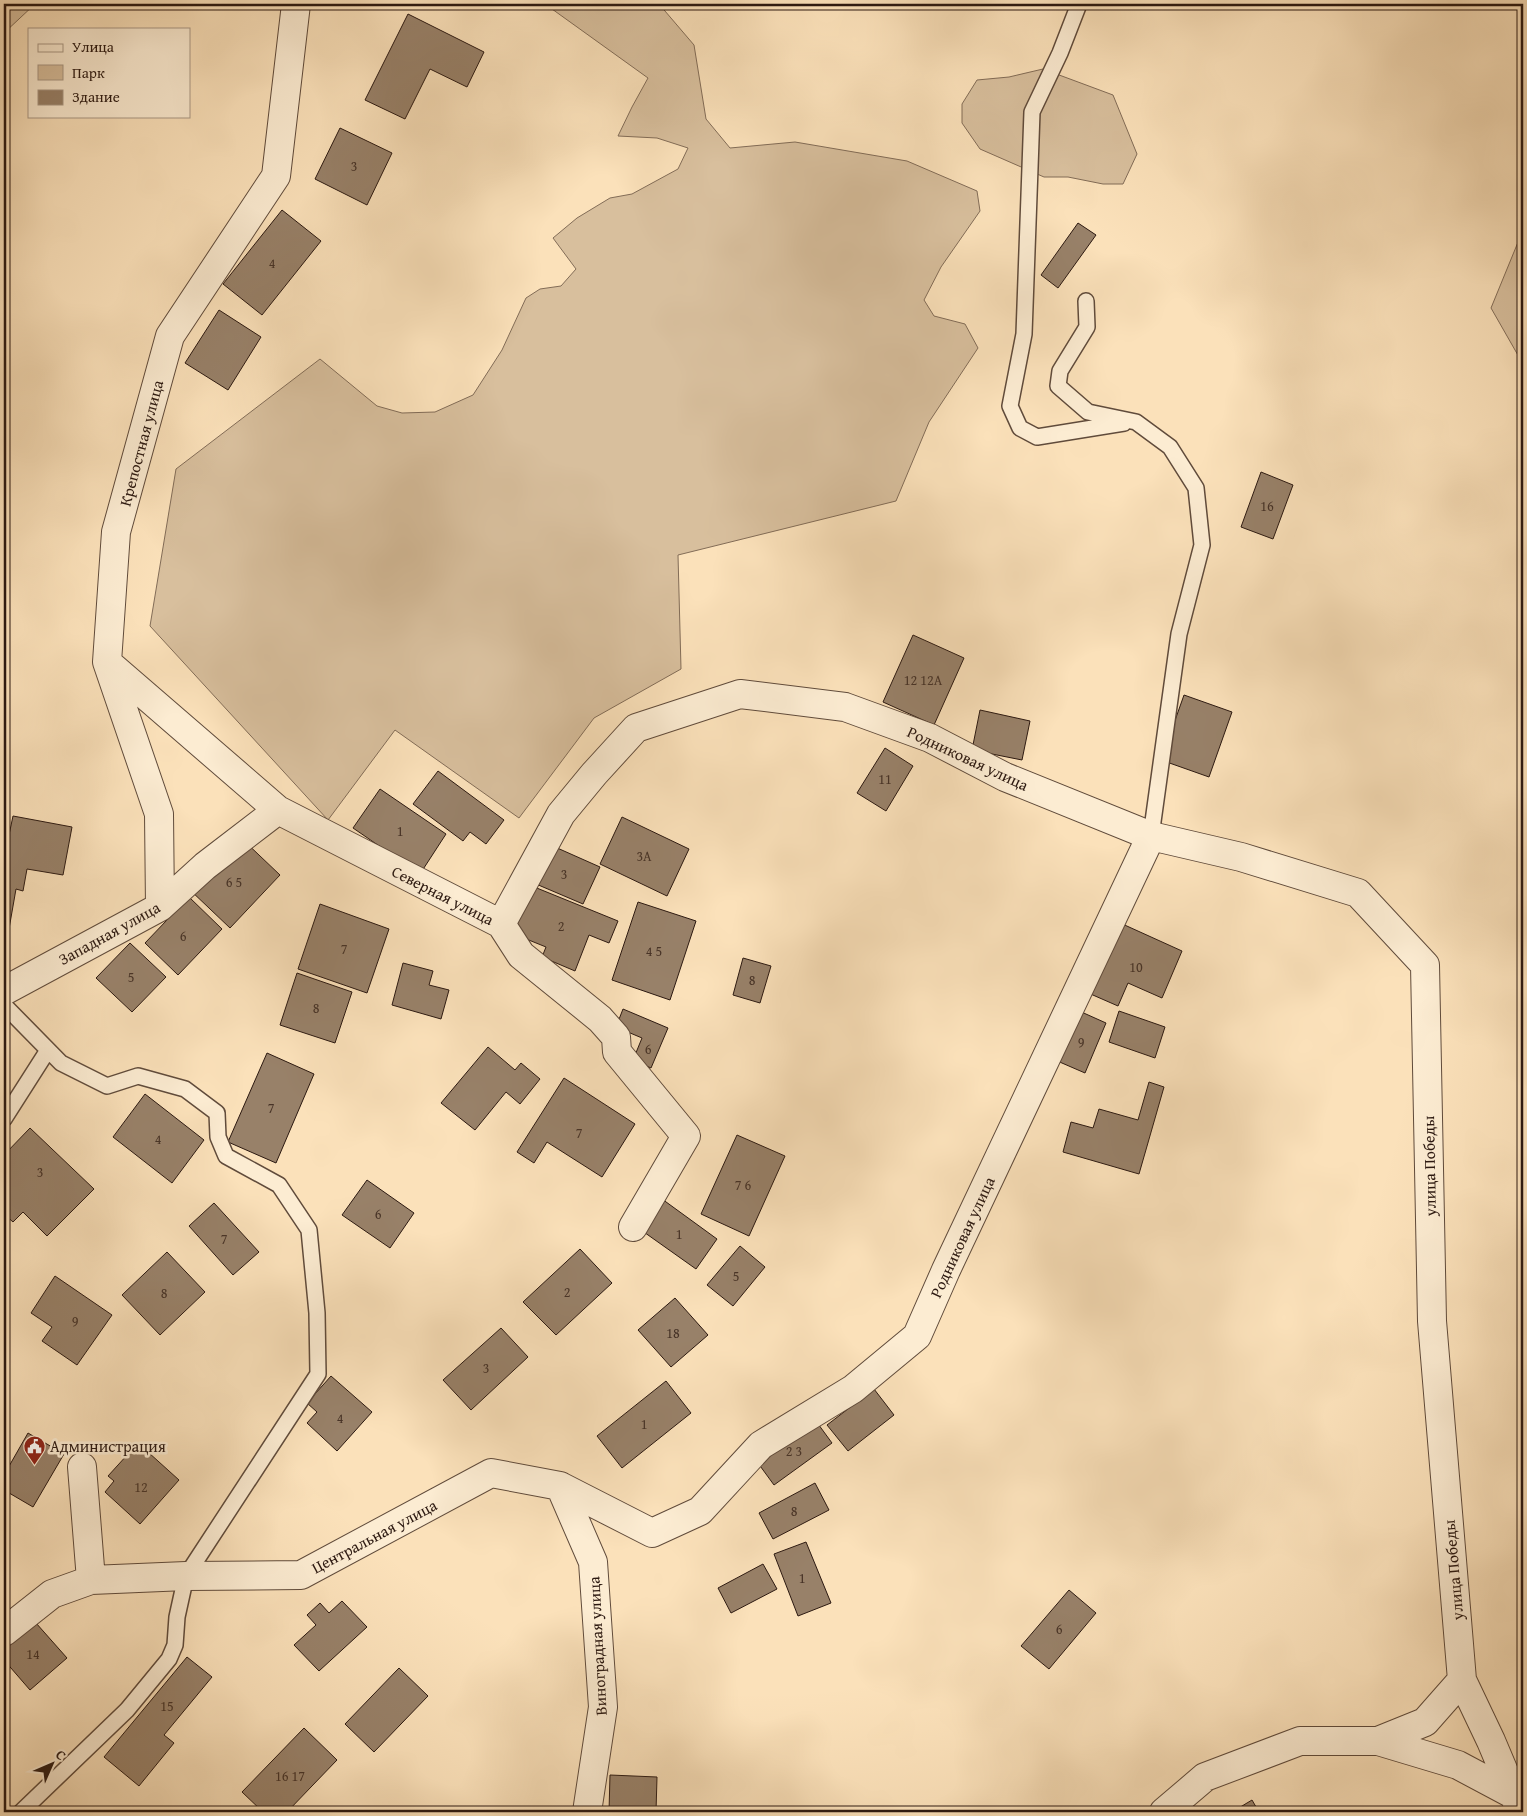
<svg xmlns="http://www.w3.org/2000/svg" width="1527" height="1816" font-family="'Gentium Book Plus',serif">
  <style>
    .green { fill: #d8bf9d; stroke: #826c57 }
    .building { fill: #988169; stroke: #2c1911 }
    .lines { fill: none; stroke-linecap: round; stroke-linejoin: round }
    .lane-casing { stroke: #604b3b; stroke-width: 18 }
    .street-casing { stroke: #604b3b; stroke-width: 30 }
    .lane { stroke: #fcecd2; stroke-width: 15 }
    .street { stroke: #fcecd2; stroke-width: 28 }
    .labels { text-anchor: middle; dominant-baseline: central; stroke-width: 5; stroke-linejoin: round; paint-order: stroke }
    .number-label { font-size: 14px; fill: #473327 }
    .street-label { font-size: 16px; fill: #2c1911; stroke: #fcecd2 }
    .poi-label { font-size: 16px; fill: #2c1911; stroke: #fcecd2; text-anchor: start }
  </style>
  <rect width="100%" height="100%" fill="#fbe1ba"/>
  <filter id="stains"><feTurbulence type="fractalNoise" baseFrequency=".004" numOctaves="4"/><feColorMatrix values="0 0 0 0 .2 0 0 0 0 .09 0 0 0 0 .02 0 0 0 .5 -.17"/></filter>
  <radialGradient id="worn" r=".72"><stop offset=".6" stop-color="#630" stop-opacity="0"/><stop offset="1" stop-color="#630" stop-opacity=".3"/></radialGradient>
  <path class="green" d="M4 4H35L4 33Z
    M534 4H659L694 45 706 119 730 148 795 142 848 151 907 161 977 191 980 211 941 267 924 300 934 316 965 324 978 348 929 422 896 501 678 555 681 669 594 718 519 818 395 730 328 820 150 626 176 469 320 359 377 406 402 413 435 412 473 395 502 350 526 298 540 289 561 286 576 269 553 238 577 218 610 198 632 194 678 169 688 148 657 138 618 136 632 107 648 78 552 9Z
    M1043 69 1113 95 1137 154 1123 184H1103L1068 177H1044L980 149 962 123V104L977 80 1009 77Z
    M1523 230V364L1491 308Z"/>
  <path class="building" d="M408 14 484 52 467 87 430 69 405 119 365 100Z
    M340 128 392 153 367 205 315 179Z
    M282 210 321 241 262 315 223 284Z
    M1078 223 1096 235 1058 288 1041 275Z
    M219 310 261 337 228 390 185 363Z
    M1261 472 1293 485 1273 539 1241 527Z
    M913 635 964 658 934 725 883 702Z
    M1184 695 1232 712 1209 777 1161 760Z
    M980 710 1030 721 1022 760 972 750Z
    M885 748 913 766 886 811 857 793Z
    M438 771 504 820 486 844 470 832 463 841 413 804Z
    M380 789 446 834 420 874 353 828Z
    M13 816 72 827 63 875 27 869 23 891 16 889 6 946H4V834L9 835Z
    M622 817 689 849 667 896 600 864Z
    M239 836 280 875 230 928 189 889Z
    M546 843 600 867 583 904 529 881Z
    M522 882 618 921 609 943 589 935 575 971 542 957 546 947 504 930Z
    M189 897 222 929 178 975 145 943Z
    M638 902 696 921 670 1000 612 980Z
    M320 904 389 929 367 993 298 969Z
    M1118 922 1182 951 1162 998 1128 983 1118 1006 1086 992Z
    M130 943 166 977 132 1012 96 978Z
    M743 958 771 966 760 1003 733 995Z
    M403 963 433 971 429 985 449 990 441 1019 392 1005Z
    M297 973 352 992 335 1043 280 1025Z
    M623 1009 668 1028 651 1068 633 1060 642 1038 616 1027Z
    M1077 1010 1106 1023 1085 1073 1055 1060Z
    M1119 1011 1165 1027 1155 1058 1109 1042Z
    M488 1047 515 1070 521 1063 540 1079 520 1104 506 1092 475 1130 441 1103Z
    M267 1053 314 1074 276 1163 228 1142Z
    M564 1078 635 1124 602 1177 547 1142 534 1163 517 1152Z
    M1149 1082 1164 1087 1139 1174 1063 1152 1071 1122 1093 1128 1099 1109 1138 1120Z
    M145 1094 204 1140 172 1183 113 1137Z
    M30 1128 94 1189 47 1236 23 1212 13 1222 4 1214V1155Z
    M737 1135 785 1156 749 1236 701 1214Z
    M367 1180 414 1213 390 1248 342 1215Z
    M662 1199 717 1239 696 1269 641 1230Z
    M214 1203 259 1252 233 1275 189 1226Z
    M740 1246 765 1267 733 1306 707 1285Z
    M580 1249 612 1283 556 1335 523 1302Z
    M167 1252 205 1292 160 1335 122 1295Z
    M55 1276 112 1315 77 1365 42 1341 52 1327 31 1313Z
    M675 1298 708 1335 671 1367 638 1330Z
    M501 1328 528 1357 471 1410 443 1380Z
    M331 1376 372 1412 337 1451 307 1423 317 1412 307 1403Z
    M666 1381 691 1413 622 1468 597 1436Z
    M874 1389 894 1415 848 1451 827 1425Z
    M813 1417 832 1443 774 1485 755 1459Z
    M28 1433 64 1454 33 1507 4 1490V1475Z
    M138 1443 179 1480 140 1524 105 1492 114 1481 108 1476Z
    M815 1483 829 1510 773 1539 759 1513Z
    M806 1542 831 1603 798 1616 774 1554Z
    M763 1564 777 1589 731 1613 718 1588Z
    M1069 1590 1096 1613 1049 1669 1021 1646Z
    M342 1601 367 1627 319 1671 294 1645 316 1625 307 1615 320 1603 329 1613Z
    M36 1623 67 1658 30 1690 4 1660V1650Z
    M187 1657 212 1677 164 1735 174 1743 139 1786 104 1757Z
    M399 1668 428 1696 374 1752 345 1724Z
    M304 1728 337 1760 287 1812H263L242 1792Z
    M610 1775 657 1777 656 1812H609Z
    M1252 1800 1259 1812H1232Z"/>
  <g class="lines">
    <defs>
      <path id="lane" d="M1079 4 1060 53 1032 112 1024 334 1010 406 1020 428 1037 437 1124 423
        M1086 301 1087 327 1060 371 1058 386 1088 412 1136 422 1170 447 1196 488 1202 545 1179 634 1151 836
        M4 1005 61 1063 107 1086 138 1076 185 1089 217 1113 218 1137 226 1156 279 1185 309 1230 317 1313 318 1374 186 1576 177 1617 175 1645 169 1659 127 1710 21 1812
        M4 1119 48 1050"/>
      <path id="street" d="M108 663 278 810 501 924 521 955 600 1019 616 1037 617 1052 686 1136 633 1227
        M160 907 159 814 107 662 116 532 170 336 276 176 296 4
        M501 924 561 814 594 774 636 728 740 694 845 707 930 738 1005 777 1151 836 1241 857 1358 893 1425 965 1432 1321 1462 1680 1491 1741 1521 1812
        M4 991 160 907 205 866 278 810
        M82 1467 91 1580
        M560 1486 593 1562 603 1707 587 1812
        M4 1632 52 1594 91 1580 186 1576 301 1575 491 1473 560 1486 652 1533 700 1511 761 1445 853 1389 917 1336 946 1270 1151 836
        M1378 1741 1458 1765 1518 1797
        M1164 1812 1205 1777 1300 1741H1378L1425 1722 1462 1680"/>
    </defs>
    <use href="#lane" class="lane-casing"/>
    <use href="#street" class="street-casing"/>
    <use href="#lane" class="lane"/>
    <use href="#street" class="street"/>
  </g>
  <defs>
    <symbol id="civic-pin" viewBox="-11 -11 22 30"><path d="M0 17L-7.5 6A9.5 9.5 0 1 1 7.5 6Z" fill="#8f2418" stroke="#fcecd2"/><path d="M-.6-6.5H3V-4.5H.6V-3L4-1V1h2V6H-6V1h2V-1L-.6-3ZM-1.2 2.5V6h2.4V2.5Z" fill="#fff"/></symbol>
  </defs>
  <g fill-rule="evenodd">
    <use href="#civic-pin" x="22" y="1434" width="25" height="34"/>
  </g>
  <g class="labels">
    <g class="number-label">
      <text x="354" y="166">3</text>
      <text x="272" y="263">4</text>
      <text x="1267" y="506">16</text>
      <text x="923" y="680">12 12А</text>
      <text x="885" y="779">11</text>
      <text x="400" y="831">1</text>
      <text x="644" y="856">3А</text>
      <text x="564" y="874">3</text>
      <text x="234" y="882">6 5</text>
      <text x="561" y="926">2</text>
      <text x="183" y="936">6</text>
      <text x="344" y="949">7</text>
      <text x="654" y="951">4 5</text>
      <text x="1136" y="967">10</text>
      <text x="131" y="977">5</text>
      <text x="752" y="980">8</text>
      <text x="316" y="1008">8</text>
      <text x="1081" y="1042">9</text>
      <text x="648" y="1049">6</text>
      <text x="271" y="1108">7</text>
      <text x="579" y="1133">7</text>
      <text x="158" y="1139">4</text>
      <text x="40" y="1172">3</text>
      <text x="743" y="1185">7 6</text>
      <text x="378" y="1214">6</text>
      <text x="679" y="1234">1</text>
      <text x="224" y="1239">7</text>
      <text x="736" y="1276">5</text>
      <text x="567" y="1292">2</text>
      <text x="164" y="1293">8</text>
      <text x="75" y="1321">9</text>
      <text x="673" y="1333">18</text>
      <text x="486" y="1368">3</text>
      <text x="340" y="1418">4</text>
      <text x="644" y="1424">1</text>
      <text x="794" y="1451">2 3</text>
      <text x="141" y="1487">12</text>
      <text x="794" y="1511">8</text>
      <text x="802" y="1578">1</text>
      <text x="1059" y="1629">6</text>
      <text x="33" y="1654">14</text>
      <text x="167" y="1706">15</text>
      <text x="290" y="1776">16 17</text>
    </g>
    <g class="street-label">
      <text transform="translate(141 443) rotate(-75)">Крепостная улица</text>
      <text transform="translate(968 758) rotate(25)">Родниковая улица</text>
      <text transform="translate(443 895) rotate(27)">Северная улица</text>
      <text transform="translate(109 933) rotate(-29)">Западная улица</text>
      <text transform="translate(1429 1166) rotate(-91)">улица Победы</text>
      <text transform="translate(962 1237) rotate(-65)">Родниковая улица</text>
      <text transform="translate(374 1536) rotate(-28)">Центральная улица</text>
      <text transform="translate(1453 1570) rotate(-95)">улица Победы</text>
      <text transform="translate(597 1646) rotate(-93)">Виноградная улица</text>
    </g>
    <g class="poi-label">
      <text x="50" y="1446">Администрация</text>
    </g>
  </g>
  <rect width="1527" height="1816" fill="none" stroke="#fbe1ba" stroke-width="20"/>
  <rect x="5" y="5" width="1517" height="1806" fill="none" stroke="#2c1911" stroke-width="2.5"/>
  <rect x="10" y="10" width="1507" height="1796" fill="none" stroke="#2c1911"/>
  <rect x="28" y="28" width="162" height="90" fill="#fcecd2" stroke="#a99885"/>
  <rect x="38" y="44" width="25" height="8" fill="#fcecd2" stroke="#a99885"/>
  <text x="72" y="52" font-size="15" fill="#2c1911">Улица</text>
  <rect x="38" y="65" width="25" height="15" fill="#d8bf9d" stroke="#a99885"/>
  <text x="72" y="78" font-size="15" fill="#2c1911">Парк</text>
  <rect x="38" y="90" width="25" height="15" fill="#988169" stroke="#a99885"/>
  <text x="72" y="102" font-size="15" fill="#2c1911">Здание</text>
  <g transform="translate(52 1764) rotate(45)" stroke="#fcecd2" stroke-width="4" paint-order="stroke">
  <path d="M0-4L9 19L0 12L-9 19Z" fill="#2c1911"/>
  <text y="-8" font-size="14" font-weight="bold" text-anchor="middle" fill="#2c1911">С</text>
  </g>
  <rect width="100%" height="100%" filter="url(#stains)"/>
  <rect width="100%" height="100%" fill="url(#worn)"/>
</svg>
